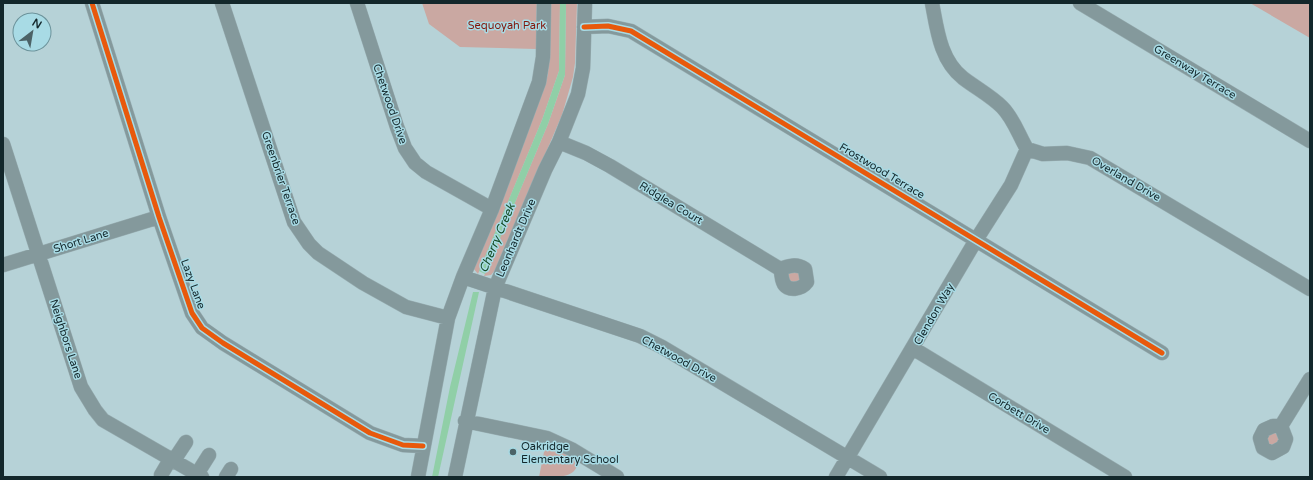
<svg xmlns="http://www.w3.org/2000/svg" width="1313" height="480" font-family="'Varela Round',sans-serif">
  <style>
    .green { fill: #caa8a2 }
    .water { fill: #90cfa7 }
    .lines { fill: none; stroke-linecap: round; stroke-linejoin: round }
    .minor-casing { stroke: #98aeb2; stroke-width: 15 }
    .minor { stroke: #84999c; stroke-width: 14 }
    .cycleway-casing { stroke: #a8dbe5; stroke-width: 8 }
    .cycleway { stroke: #e8590c; stroke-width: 5 }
    .poi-dot { fill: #4c6367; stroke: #a8dbe5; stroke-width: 1.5 }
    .labels { text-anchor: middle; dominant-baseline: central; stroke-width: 3; stroke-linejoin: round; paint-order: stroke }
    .park-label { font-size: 11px; fill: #83160b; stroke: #a8dbe5 }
    .street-label { font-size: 11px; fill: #13272b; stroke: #a8dbe5 }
    .poi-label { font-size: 11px; fill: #13272b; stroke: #a8dbe5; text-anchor: start }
    .water-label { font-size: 12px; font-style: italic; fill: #144d26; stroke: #a8dbe5 }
  </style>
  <rect width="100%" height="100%" fill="#b6d2d7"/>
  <path class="green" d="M422 3H537L536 49 460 47 429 24Z
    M550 3H560L559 71 542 120 478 274 473 268 546 80 548 74Z
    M566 3H577L575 63 573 77 562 115 496 269 491 275 484 276 548 124 565 75Z
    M1250 3H1310V38Z
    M798 271 802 280 790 283 787 275 789 272Z
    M1267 433H1275L1279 436V444L1268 447Z
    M550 446 574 457 578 461C577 480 553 477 539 477L544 452Z"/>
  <path class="water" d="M560 3H566L565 75 548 124 485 274 479 271 542 120 559 71Z
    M473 292H479L438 477H432L450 387Z"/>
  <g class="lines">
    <defs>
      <path id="minor" d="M92 3 159 217 192 313 202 328 223 343 370 433 403 445 423 446
        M222 3 294 222 309 244 318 253 363 283 406 307 448 318
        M357 3 397 127 405 148 415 163 426 172 492 209
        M932 3C937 29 940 60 963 78 976 88 991 96 1002 107 1014 119 1019 136 1027 149L1043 154 1067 153 1090 158 1310 289
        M1080 3 1310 141
        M584 27 608 26 631 31 1162 353
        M559 142 586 153 610 166 780 269C782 273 781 277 783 282 787 293 802 289 807 282L805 269C796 263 790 266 780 269
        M3 144 81 387 95 410 103 420 202 477
        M3 265 159 217
        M463 277 640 336 662 347 880 477
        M914 349 1125 477
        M465 421 547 438 571 449 617 477
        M1273 426H1281L1286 439 1283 447 1272 453 1263 448 1260 438 1264 430Z
        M1281 426 1310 379
        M174 460 186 442
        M197 474 209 455
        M161 475 171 458
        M226 477 231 469
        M418 477 448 318 463 277 492 209 539 82 543 57 544 3
        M455 477 495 288 545 170 559 142 578 94 583 68 585 3
        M836 477 976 240 1011 185 1027 149"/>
    </defs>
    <use href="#minor" class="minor-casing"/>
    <use href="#minor" class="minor"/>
    <defs>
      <path id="cycleway" d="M92 3 159 217 192 313 202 328 223 343 370 433 403 445 423 446
        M584 27 608 26 631 31 1162 353"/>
    </defs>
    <use href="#cycleway" class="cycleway-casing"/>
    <use href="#cycleway" class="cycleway"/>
  </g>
  <circle class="poi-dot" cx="513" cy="452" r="4"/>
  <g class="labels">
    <g class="park-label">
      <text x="507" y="25">Sequoyah Park</text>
    </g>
    <g class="street-label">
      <text transform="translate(1195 72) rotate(31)">Greenway Terrace</text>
      <text transform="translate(390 104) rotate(71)">Chetwood Drive</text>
      <text transform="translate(882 171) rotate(31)">Frostwood Terrace</text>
      <text transform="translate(281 178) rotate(71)">Greenbrier Terrace</text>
      <text transform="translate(1126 179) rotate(30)">Overland Drive</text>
      <text transform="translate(671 203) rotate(31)">Ridglea Court</text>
      <text transform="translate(516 238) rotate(-67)">Leonhardt Drive</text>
      <text transform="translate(81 241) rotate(-17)">Short Lane</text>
      <text transform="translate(193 284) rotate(70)">Lazy Lane</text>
      <text transform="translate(934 314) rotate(-60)">Clendon Way</text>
      <text transform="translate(66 339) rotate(72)">Neighbors Lane</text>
      <text transform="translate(679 359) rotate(29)">Chetwood Drive</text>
      <text transform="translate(1019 413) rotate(31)">Corbett Drive</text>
    </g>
    <g class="poi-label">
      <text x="521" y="446">Oakridge<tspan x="521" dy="13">Elementary School</tspan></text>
    </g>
    <g class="water-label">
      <text transform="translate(497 238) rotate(-67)">Cherry Creek</text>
    </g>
  </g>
  <rect width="1313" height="480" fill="none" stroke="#13272b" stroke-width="8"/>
  <g transform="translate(32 32) rotate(31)"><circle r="19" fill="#a8dbe5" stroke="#6c939b"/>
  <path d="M0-3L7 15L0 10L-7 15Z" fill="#4c6367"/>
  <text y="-6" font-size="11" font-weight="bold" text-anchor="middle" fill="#13272b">N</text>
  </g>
</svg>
